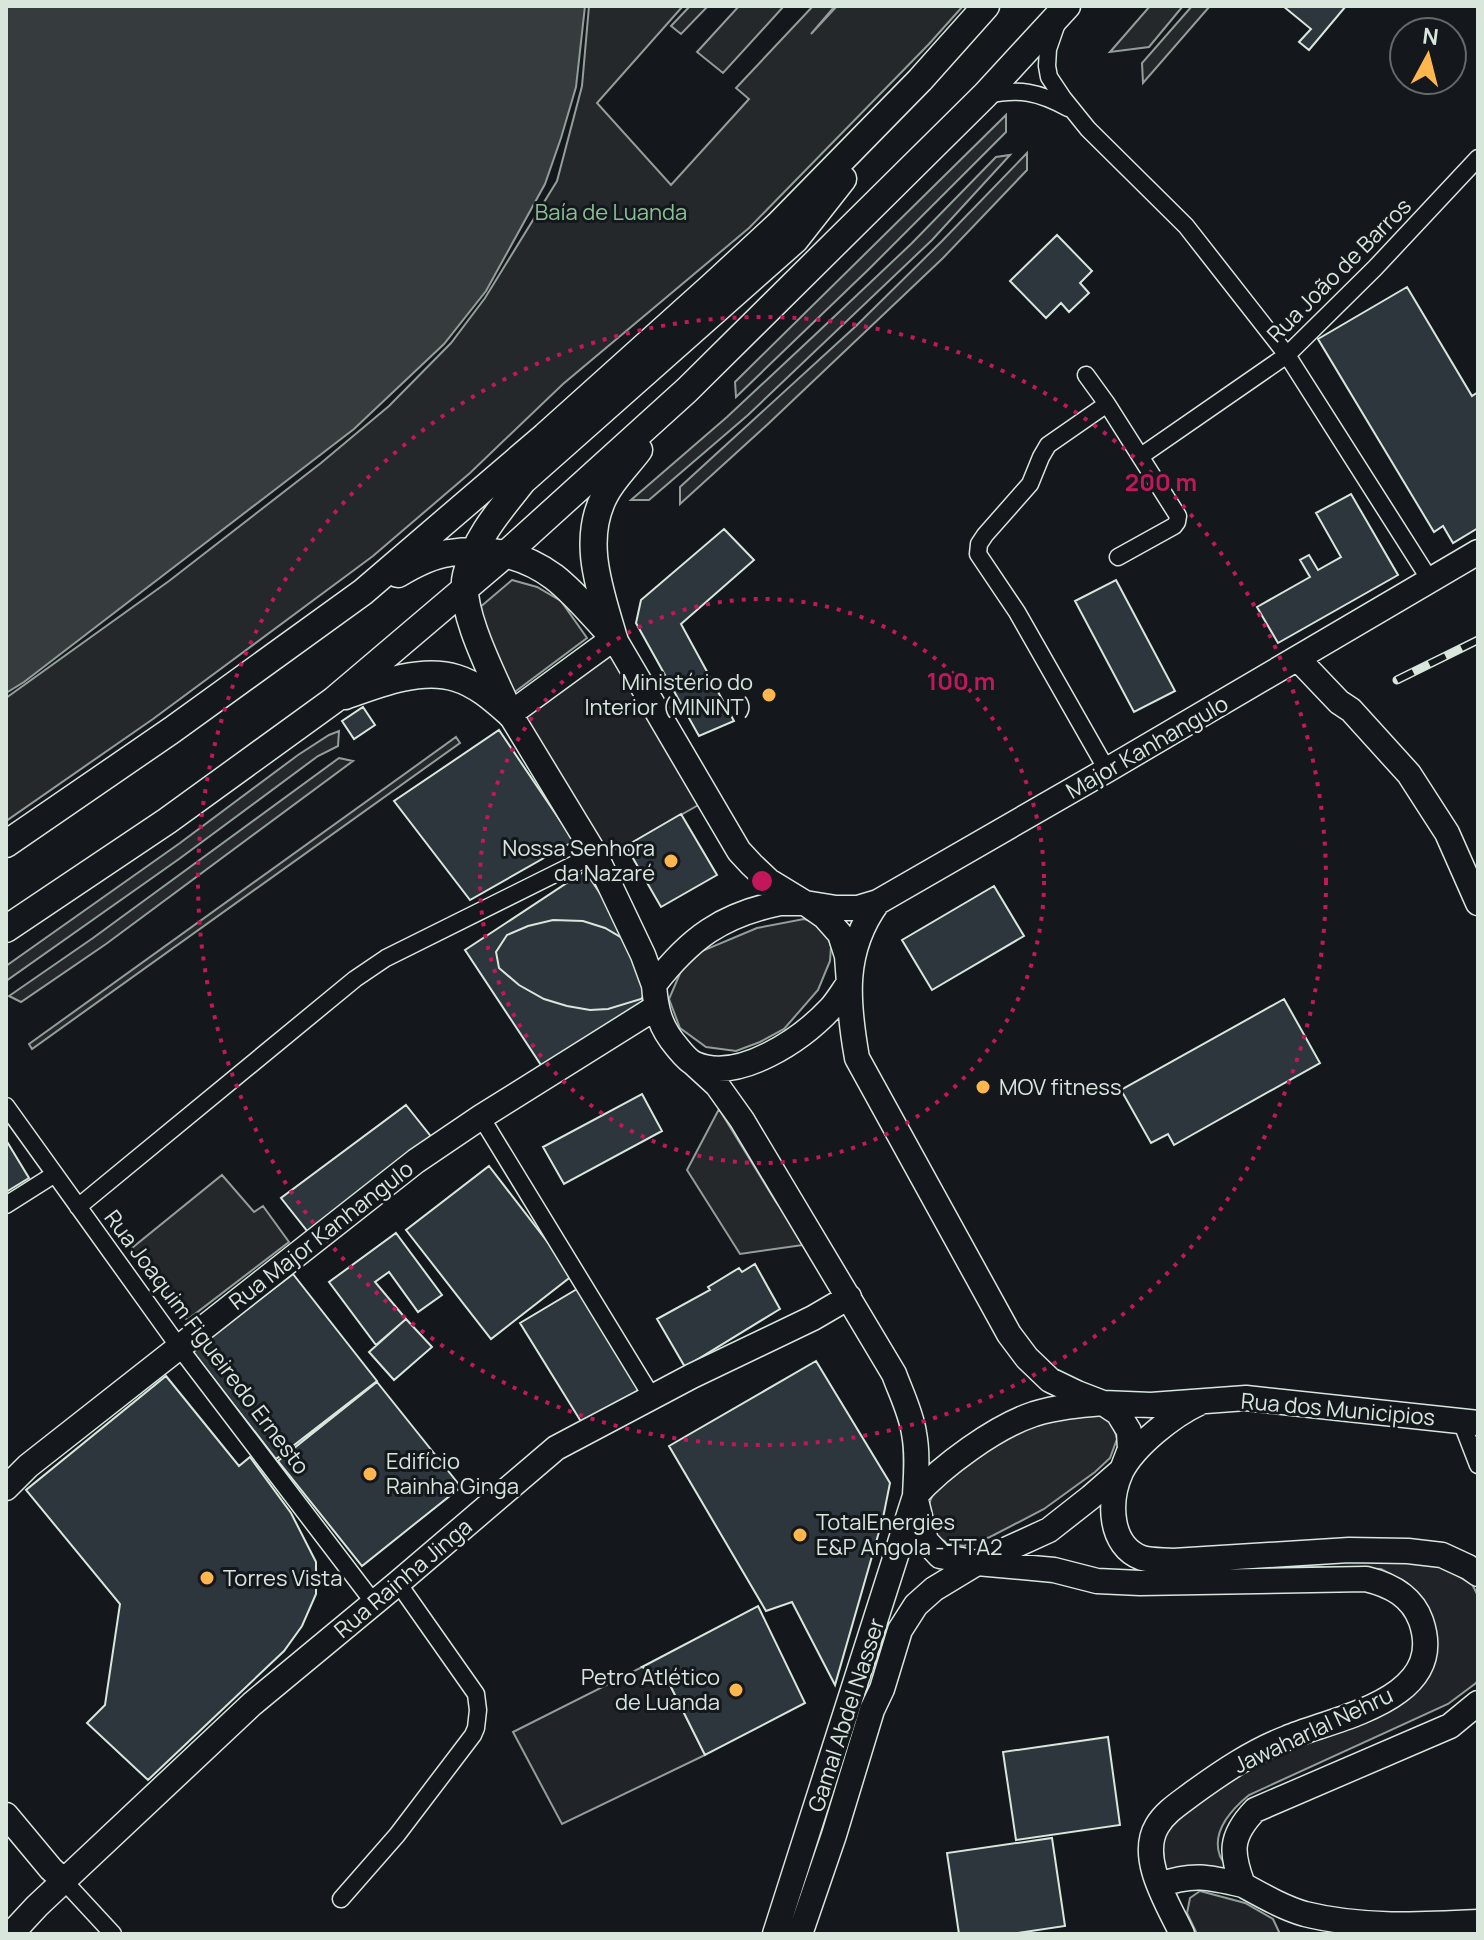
<svg xmlns="http://www.w3.org/2000/svg" width="1484" height="1940" font-family="Manrope,sans-serif">
  <style>
    .green { fill: #202428; stroke: #939e99; stroke-width: 2 }
    .parking { fill: #24282b; stroke: #939e99; stroke-width: 2 }
    .water { fill: #363b3e; stroke: #939e99; stroke-width: 2 }
    .building { fill: #2c363c; stroke: #d8e6dc; stroke-width: 2 }
    .lines { fill: none; stroke-linecap: round; stroke-linejoin: round }
    .street-casing { stroke: #d8e6dc; stroke-width: 19 }
    .secondary-casing { stroke: #d8e6dc; stroke-width: 27 }
    .primary-casing { stroke: #d8e6dc; stroke-width: 29 }
    .street { stroke: #14181c; stroke-width: 16 }
    .secondary { stroke: #14181c; stroke-width: 24 }
    .primary { stroke: #14181c; stroke-width: 26 }
    .rail-casing { stroke: #d8e6dc; stroke-width: 9 }
    .rail { stroke: #14181c; stroke-width: 6; stroke-dasharray: 18; stroke-linecap: butt }
    .ring { fill: none; stroke: #c2185b; stroke-width: 4; stroke-dasharray: 4 8 }
    .poi-dot { fill: #ffb74d; stroke: #14181c; stroke-width: 3 }
    .labels { text-anchor: middle; dominant-baseline: central; stroke-width: 6; stroke-linejoin: round; paint-order: stroke }
    .park-label { font-size: 22px; fill: #8ac095; stroke: #14181c }
    .street-label { font-size: 22px; fill: #d8e6dc; stroke: #14181c }
    .poi-label { font-size: 22px; fill: #d8e6dc; stroke: #14181c; text-anchor: start }
    .centre { fill: #c2185b; stroke: #14181c; stroke-width: 4 }
    .ring-label { font-size: 24px; text-anchor: middle; font-weight: bold; fill: #c2185b; stroke: #14181c; stroke-width: 6; stroke-linejoin: round; paint-order: stroke }
  </style>
  <rect width="100%" height="100%" fill="#14181c"/>
  <path class="green" d="M614 638 709 799 626 846 595 854 510 714Z
    M1131 1560H1385L1442 1567 1472 1584 1478 1596V1679L1476 1683 1448 1704 1249 1795C1232 1809 1211 1832 1220 1856 1223 1862 1227 1868 1230 1873H1164L1158 1855 1163 1835 1195 1802 1235 1771 1403 1697 1423 1602 1407 1583 1381 1569Z
    M642 1667 666 1677 705 1755 562 1824 513 1732Z
    M1200 1891 1245 1903 1273 1919 1280 1934H1197L1187 1913 1190 1898Z"/>
  <path class="parking" d="M589 6H683L597 103 671 185 749 99 736 88 813 6H835L811 34 837 6H963L929 44 749 228 563 384 470 473 373 556 153 719 6 821V698L169 581 321 463 389 406 451 343 485 298 557 181 582 86Z
    M690 6H708L681 34 671 26Z
    M739 6H784L723 73 697 52Z
    M1150 6H1183L1149 47 1110 52Z
    M1192 6H1210L1143 83 1142 63Z
    M1006 115V132L870 268 736 397 735 382Z
    M1027 153V170L943 258 768 424 680 504V487L856 326 942 241Z
    M1010 155 932 240 748 415 649 500H631L727 417 819 331 911 244 996 157Z
    M512 580 537 587 561 601 587 638 512 694 472 614Z
    M339 731 338 746 318 756 179 859 6 981V966L180 843 298 755 329 735Z
    M456 737 460 743 32 1049 29 1044Z
    M339 758 353 761 106 944 21 1002 9 996 93 938Z
    M804 919 817 923 827 933 831 947 830 961 818 990 784 1029 760 1042 736 1051 706 1047 680 1028 669 999 681 971 702 951 757 928Z
    M719 1109 776 1202 810 1244 740 1254 687 1170Z
    M222 1175 254 1212 263 1206 289 1242 187 1320 132 1248Z
    M1080 1407 1112 1420 1117 1439 1110 1458 1095 1472 1044 1509 990 1537 964 1546 947 1543 931 1532 925 1514 933 1494 955 1474 1002 1437Z"/>
  <path class="water" d="M6 6H585L576 87 561 138 545 184 486 291 444 344 354 429 24 682 6 693Z"/>
  <path class="building" d="M1283 6H1346L1309 50 1299 42 1311 29Z
    M1057 235 1092 271 1080 283 1089 293 1069 312 1061 303 1046 318 1010 281Z
    M1407 287 1472 396 1478 392V528L1453 543 1443 526 1434 532 1318 339Z
    M1351 494 1398 575 1278 643 1257 607 1310 577 1300 560 1309 555 1318 570 1341 557 1316 513Z
    M724 529 754 560 681 624 734 721 699 736 636 623 641 600Z
    M1116 580 1175 691 1134 712 1075 601Z
    M363 707 375 725 354 739 342 721Z
    M499 730 574 841 470 900 394 801Z
    M681 814 717 875 661 907 626 846Z
    M585 871 614 914 651 992 639 1005 543 1068 465 950Z
    M994 886 1024 936 932 990 902 940Z
    M553 920 583 921 605 928 627 941 648 990 641 999 608 1009 590 1010 567 1006 544 999 519 985 499 968 496 952 507 935 528 926Z
    M1284 999 1320 1063 1174 1145 1168 1134 1151 1143 1121 1090Z
    M642 1094 662 1131 564 1184 543 1147Z
    M406 1105 433 1139 308 1232 281 1198Z
    M6 1140 29 1178 6 1192Z
    M489 1166 573 1275 491 1339 406 1230Z
    M396 1233 442 1295 418 1312 389 1272 375 1282 406 1319 376 1345 329 1282Z
    M755 1264 780 1309 685 1367 657 1319 710 1290 708 1287 739 1268 742 1272Z
    M293 1274 377 1381 276 1459 192 1351Z
    M582 1286 646 1392 585 1428 520 1323Z
    M406 1319 432 1347 394 1380 369 1352Z
    M816 1361 890 1483 883 1518 835 1685 792 1602 766 1611 669 1446Z
    M166 1376 239 1466 250 1457 291 1513 316 1562V1594L302 1626 284 1651 148 1780 87 1723 105 1705 120 1604 26 1490Z
    M377 1382 461 1487 362 1566 278 1461Z
    M758 1606 805 1703 705 1755 666 1677 642 1667Z
    M1108 1737 1120 1825 1016 1840 1003 1752Z
    M1052 1838 1065 1926 1011 1934H959L947 1853Z"/>
  <g class="lines">
    <defs>
      <path id="street" d="M1056 26 1048 49 1047 66 1049 77 1063 98 1088 129 1186 226 1287 355 1430 580
        M987 95C1019 88 1039 92 1068 108
        M1086 375 1107 404
        M1141 456 1287 355 1375 268 1478 158
        M1107 770 1017 612 978 554 979 544 985 535 1030 484 1041 457 1048 445 1107 404 1178 516 1177 522 1174 526 1118 557
        M6 1106 179 1347 374 1603
        M481 1117 652 1397
        M6 1205 55 1174
        M78 1207 355 979 386 958 595 854
        M1461 1421 1478 1465
        M64 1881 113 1934
        M341 1899 397 1835 473 1735 476 1728 478 1710 476 1694 398 1583"/>
      <path id="secondary" d="M1298 659 1339 702 1351 710 1409 774 1447 833 1478 903
        M878 902C842 951 847 1001 857 1058L1009 1334 1027 1358 1050 1380 1077 1393 1103 1403 1151 1405 1246 1398 1478 1423
        M780 903H805L825 917 840 934 847 956 849 983C843 991 838 1000 831 1008 802 1039 739 1083 695 1064 688 1061 682 1053 677 1047 660 1027 656 1011 654 985 690 938 722 915 780 903Z
        M654 985 643 955 595 854 510 714 614 638 739 851 752 865 769 881 805 903 836 908H858L878 902 1107 770 1478 552
        M693 1063 717 1085 742 1120 894 1374C901 1393 911 1413 914 1433 918 1454 916 1475 915 1496L775 1934
        M1103 1403 1118 1413 1129 1431 1130 1449 1122 1470 1091 1497 1049 1530 977 1563 940 1556 926 1541 915 1496C942 1466 995 1427 1034 1414 1057 1407 1079 1405 1103 1403Z
        M1199 1403C1173 1415 1134 1446 1121 1472 1108 1501 1109 1546 1142 1558 1152 1561 1163 1560 1173 1561L1349 1550 1408 1551 1442 1555 1468 1567 1478 1574
        M6 1488 28 1466 416 1161 481 1117 655 1008
        M1478 1703 1450 1726 1255 1810C1229 1837 1231 1853 1243 1885 1263 1896 1284 1908 1305 1914 1361 1928 1421 1925 1478 1922
        M6 1815 51 1869 64 1881
        M1159 1885C1193 1873 1209 1877 1243 1885
        M11 1934 37 1906 252 1704 398 1583 556 1448 692 1376 813 1318 849 1297
        M800 1934 834 1835 872 1710 882 1689 900 1630 916 1605 934 1589 977 1563 1054 1570 1097 1581 1140 1583 1366 1579C1391 1585 1412 1596 1421 1621 1448 1700 1337 1717 1287 1738 1253 1751 1222 1772 1193 1793 1180 1803 1165 1812 1157 1826 1138 1858 1168 1904 1182 1934"/>
      <path id="primary" d="M398 574C413 565 432 555 449 553 487 547 523 554 554 577 576 594 595 618 614 638
        M613 635C600 590 581 540 605 495 613 479 628 465 639 450
        M345 696C378 684 421 667 456 678 476 684 492 698 508 712
        M510 714C496 681 457 609 466 575 475 538 500 510 523 481L795 240 843 179
        M6 844 172 730 363 592 545 436 712 286 778 225 920 80 986 6
        M6 929 167 821 334 700 507 553 687 390 985 95 1067 6"/>
    </defs>
    <use href="#street" class="street-casing"/>
    <use href="#secondary" class="secondary-casing"/>
    <use href="#primary" class="primary-casing"/>
    <use href="#street" class="street"/>
    <use href="#secondary" class="secondary"/>
    <use href="#primary" class="primary"/>
    <defs>
      <path id="rail" d="M1397 680 1478 640"/>
    </defs>
    <use href="#rail" class="rail-casing"/>
    <use href="#rail" class="rail"/>
  </g>
  <g class="ring">
    <circle cx="762" cy="881" r="282"/>
    <circle cx="762" cy="881" r="564"/>
  </g>
  <g class="poi-dot">
    <circle cx="769" cy="695" r="8"/>
    <circle cx="671" cy="861" r="8"/>
    <circle cx="983" cy="1087" r="8"/>
    <circle cx="370" cy="1474" r="8"/>
    <circle cx="800" cy="1535" r="8"/>
    <circle cx="207" cy="1578" r="8"/>
    <circle cx="736" cy="1690" r="8"/>
  </g>
  <g class="labels">
    <g class="park-label">
      <text x="611" y="212">Baía de Luanda</text>
    </g>
    <g class="street-label">
      <text transform="translate(1339 270) rotate(-45)">Rua João de Barros</text>
      <text transform="translate(1147 747) rotate(-30)">Major Kanhangulo</text>
      <text transform="translate(321 1235) rotate(-38)">Rua Major Kanhangulo</text>
      <text transform="translate(207 1342) rotate(53)">Rua Joaquim Figueiredo Ernesto</text>
      <text transform="translate(1338 1409) rotate(5)">Rua dos Municipios</text>
      <text transform="translate(403 1578) rotate(-40)">Rua Rainha Jinga</text>
      <text transform="translate(846 1715) rotate(-72)">Gamal Abdel Nasser</text>
      <text transform="translate(1313 1730) rotate(-25)">Jawaharlal Nehru</text>
    </g>
    <g class="poi-label">
      <text x="753" y="682" text-anchor="end">Ministério do<tspan x="753" dy="25">Interior (MININT)</tspan></text>
      <text x="655" y="848" text-anchor="end">Nossa Senhora<tspan x="655" dy="25">da Nazaré</tspan></text>
      <text x="999" y="1087">MOV fitness</text>
      <text x="386" y="1461">Edifício<tspan x="386" dy="25">Rainha Ginga</tspan></text>
      <text x="816" y="1522">TotalEnergies<tspan x="816" dy="25">E&amp;P Angola - TTA2</tspan></text>
      <text x="223" y="1578">Torres Vista</text>
      <text x="720" y="1677" text-anchor="end">Petro Atlético<tspan x="720" dy="25">de Luanda</tspan></text>
    </g>
  </g>
  <circle cx="762" cy="881" r="12" class="centre"/>
  <g class="ring-label">
    <text x="1161" y="491">200 m</text>
    <text x="961" y="690">100 m</text>
  </g>
  <rect width="1484" height="1940" fill="none" stroke="#d8e6dc" stroke-width="16"/>
  <g transform="translate(1428 56) rotate(7)"><circle r="38" fill="#14181c" stroke="#626a69" stroke-width="2"/>
  <path d="M0-6L14 30L0 20L-14 30Z" fill="#ffb74d"/>
  <text y="-12" font-size="22" font-weight="bold" text-anchor="middle" fill="#d8e6dc">N</text>
  </g>
</svg>
